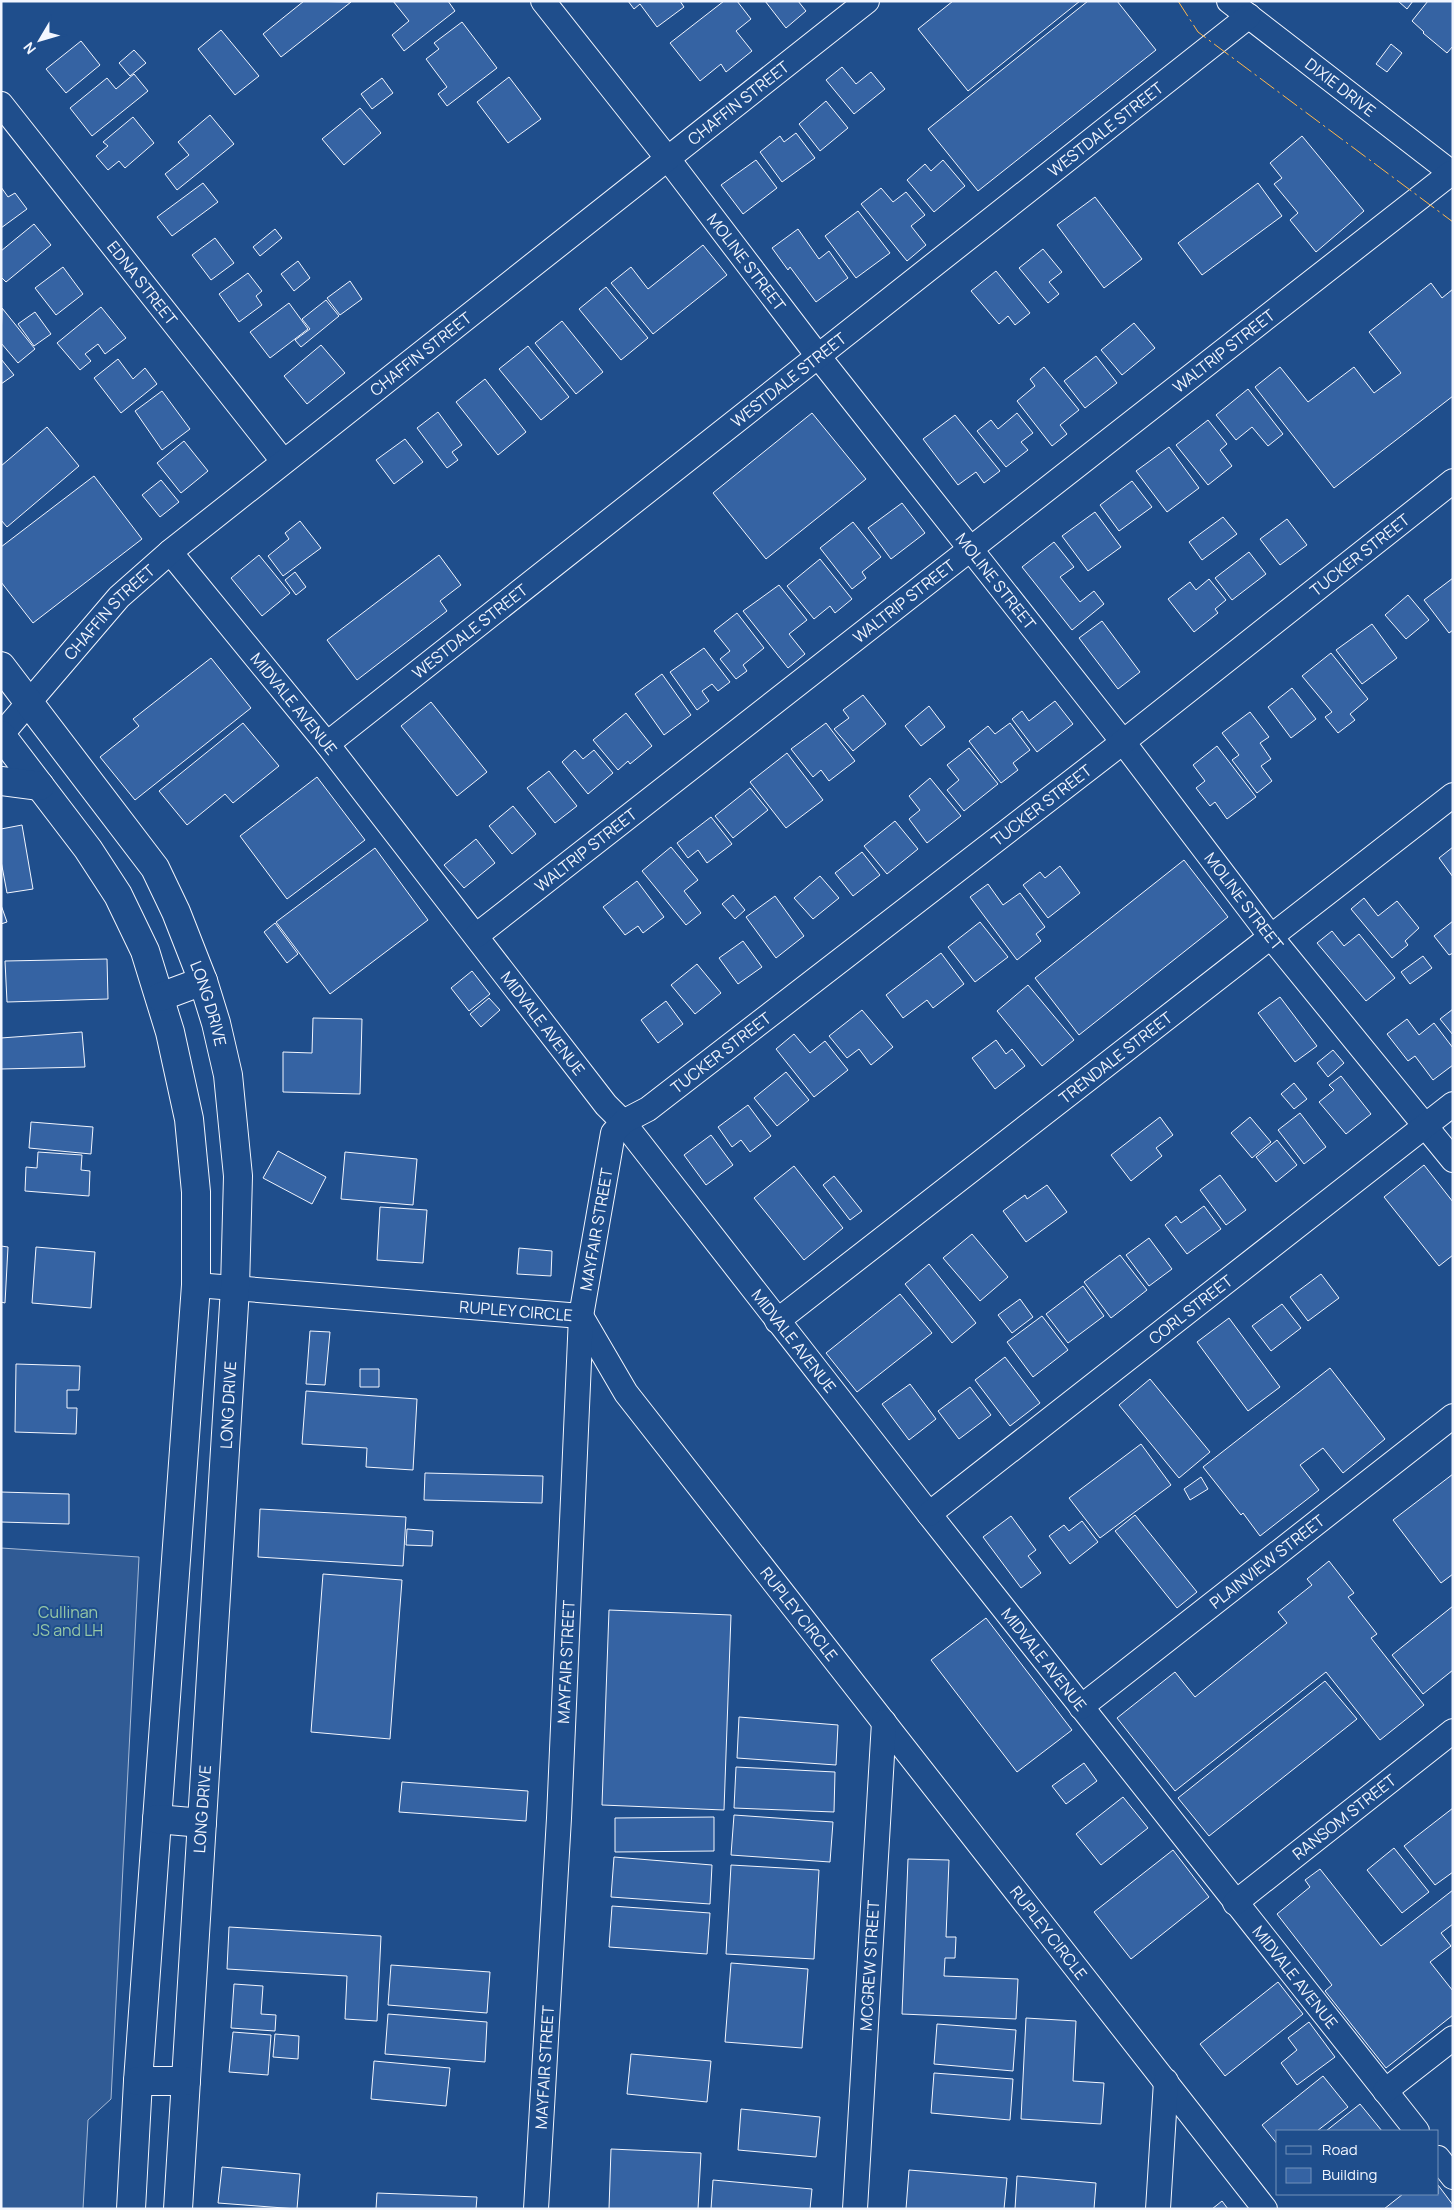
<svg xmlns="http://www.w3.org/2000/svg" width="1454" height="2210" font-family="Manrope,sans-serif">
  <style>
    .built { fill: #305b95; stroke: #a8bbd7 }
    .building { fill: #3563a3; stroke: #f2f6ff }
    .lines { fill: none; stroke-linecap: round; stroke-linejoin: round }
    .minor-casing { stroke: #f2f6ff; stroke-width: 26 }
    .major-casing { stroke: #f2f6ff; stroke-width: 30 }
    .minor { stroke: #1f4e8c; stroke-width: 24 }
    .major { stroke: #1f4e8c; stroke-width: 28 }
    .power { stroke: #ffb74d; stroke-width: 1; stroke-dasharray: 18 4 2.5 4; stroke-linecap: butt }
    .labels { text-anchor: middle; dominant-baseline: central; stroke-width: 4; stroke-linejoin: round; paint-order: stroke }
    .street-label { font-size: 16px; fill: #f2f6ff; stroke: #1f4e8c }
    .park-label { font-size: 16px; fill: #97c8a6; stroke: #1f4e8c }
  </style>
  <rect width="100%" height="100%" fill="#1f4e8c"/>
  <path class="built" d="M1 1548 139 1557 111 2099 88 2120 83 2209H1Z"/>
  <path class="building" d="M304 1 351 2 281 57 263 34Z
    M393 1H448L455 11 404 51 392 35 409 21Z
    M628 1H680L684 7 657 27 640 4 634 9Z
    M724 1H737L751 19 736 31 752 51 726 72 721 64 700 81 670 43Z
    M765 1H798L806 11 786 28Z
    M953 1H1080L968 91 918 29Z
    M1088 1H1117L1156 50 978 191 928 129Z
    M1398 1H1413L1407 9Z
    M1428 1H1453V46L1447 53 1423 33 1424 32 1412 21Z
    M462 22 497 68 447 106 438 94 447 87 426 59 439 49 434 43Z
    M221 30 259 76 235 95 198 49Z
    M81 41 100 65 66 93 46 69Z
    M1391 44 1402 53 1387 72 1376 64Z
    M134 50 146 63 130 76 119 63Z
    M842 67 856 84 871 72 885 89 854 114 826 80Z
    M134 74 148 91 92 136 70 108 107 78 116 89Z
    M509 77 541 119 508 143 477 102Z
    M382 78 393 93 372 109 361 94Z
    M826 101 848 128 820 151 799 124Z
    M360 108 381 133 344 165 322 139Z
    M210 115 234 144 177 190 165 174 189 155 178 142Z
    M133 117 154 143 125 168 119 161 108 170 96 156 108 146 103 142Z
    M796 133 815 158 782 182 760 152 780 136 784 142Z
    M1302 136 1364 211 1316 252 1290 220 1298 213 1274 184 1282 178 1270 163Z
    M756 160 777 188 743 214 721 185Z
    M943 160 965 186 934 212 907 180 925 164 931 171Z
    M203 183 218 202 172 236 157 217Z
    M1258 183 1282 216 1202 275 1178 243Z
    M1 187 8 197 15 193 27 209 1 228Z
    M881 188 893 202 906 192 925 215 911 226 926 245 907 261 861 204Z
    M1095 197 1142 259 1104 288 1057 225Z
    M858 211 890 253 856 278 825 236Z
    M34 224 51 245 6 282 1 277V251Z
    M275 229 282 238 260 256 253 247Z
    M798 229 819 259 829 251 848 278 816 302 790 267 788 270 772 248Z
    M215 238 234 263 211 280 192 255Z
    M703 245 727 275 653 334 611 283 631 267 648 289Z
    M1043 249 1062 272 1049 282 1059 294 1048 303 1019 268Z
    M298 261 310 278 294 291 281 274Z
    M63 267 83 294 56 315 35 288Z
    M996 271 1030 313 1015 325 1008 316 999 324 971 291Z
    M248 273 262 291 256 296 262 305 239 322 219 294Z
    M350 281 362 299 340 315 327 298Z
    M1431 283 1442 298 1453 289V396L1334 488 1255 387 1280 367 1308 402 1354 367 1374 393 1401 373 1369 332Z
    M606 287 648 338 621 360 579 309Z
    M326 300 339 316 301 347 295 340 310 329 302 319Z
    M289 303 308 329 270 358 250 332Z
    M101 307 126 338 105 354 98 344 85 354 91 361 80 370 57 343Z
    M2 308 35 349 18 363 1 343Z
    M35 312 51 334 34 346 18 324Z
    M562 321 603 372 576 394 535 343Z
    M1134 323 1155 348 1122 375 1101 350Z
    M321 345 345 373 307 404 284 376Z
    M528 346 569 397 541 420 499 369Z
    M1096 356 1117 383 1085 408 1064 381Z
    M1 359 14 375 1 384Z
    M118 359 133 379 145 368 157 384 121 413 94 378Z
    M1044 367 1079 410 1060 425 1067 434 1052 446 1017 401 1035 386 1030 379Z
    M485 379 526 432 498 455 456 402Z
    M1248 389 1283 434 1268 446 1252 427 1236 440 1216 415Z
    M162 391 190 429 162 450 135 411Z
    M438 412 462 445 452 452 458 460 447 468 417 428Z
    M812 413 866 479 766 559 713 493Z
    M1017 413 1033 433 1021 442 1028 450 1006 467 977 431 991 420 998 429Z
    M955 415 1000 471 984 483 976 472 958 485 923 439Z
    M1208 420 1227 444 1220 450 1232 466 1208 485 1176 445Z
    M47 427 79 466 7 527 1 520V466Z
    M405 439 423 462 394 484 376 460Z
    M184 441 208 471 181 493 157 463Z
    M1169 447 1199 488 1167 512 1136 471Z
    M94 476 142 539 33 623 1 582V547Z
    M161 480 179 502 160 517 142 495Z
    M1132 481 1152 507 1119 531 1100 505Z
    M902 503 925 533 891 559 868 528Z
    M1095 512 1121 547 1088 571 1062 536Z
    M1223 517 1237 534 1202 560 1189 542Z
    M1287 519 1307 545 1280 565 1260 539Z
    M300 521 321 548 283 576 268 556 289 539 285 533Z
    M853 522 881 557 862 572 866 578 852 589 820 548Z
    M1054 542 1074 567 1060 577 1080 602 1094 591 1104 604 1072 630 1022 567Z
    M1249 552 1266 574 1232 600 1215 578Z
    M259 555 290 593 262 616 231 578Z
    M439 555 461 585 440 601 447 611 357 680 327 640Z
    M820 559 852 599 835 613 830 606 814 619 787 586Z
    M295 572 306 587 296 595 285 580Z
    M1453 578V630L1449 633 1424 600Z
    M1209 579 1226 600 1215 609 1218 613 1194 632 1168 599 1190 582 1196 590Z
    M779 585 807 620 789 634 805 654 788 668 743 611Z
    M1408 595 1429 620 1406 639 1385 615Z
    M737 613 764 648 743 665 747 671 736 679 720 659 730 651 714 631Z
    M1102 621 1140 672 1118 689 1079 638Z
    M1372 624 1397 658 1362 684 1336 650Z
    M704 648 730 682 718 691 712 684 702 691 709 701 697 710 670 672Z
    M1331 653 1368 699 1350 714 1355 720 1338 733 1325 717 1332 712 1302 676Z
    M211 658 251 708 135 800 100 757 139 726 133 719Z
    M662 674 691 715 664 735 635 694Z
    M1292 688 1316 719 1291 738 1268 707Z
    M863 695 886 724 853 751 834 729 849 718 843 710Z
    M1055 701 1073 724 1037 752 1012 719 1022 711 1029 721Z
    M431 702 487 772 457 796 401 726Z
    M929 706 945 727 921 746 905 726Z
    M1250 712 1269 737 1260 743 1271 759 1261 766 1272 781 1257 793 1232 760 1239 755 1222 733Z
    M626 713 652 746 630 764 628 761 618 770 593 740Z
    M243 723 279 766 233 803 225 794 187 825 159 791Z
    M826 723 855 761 829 781 821 770 813 777 791 749Z
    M1010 723 1030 750 1013 763 1018 770 1001 783 969 741 988 726 995 734Z
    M1217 746 1256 797 1227 819 1215 802 1210 806 1196 788 1205 781 1193 765Z
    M969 748 998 784 964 811 947 790 959 780 947 765Z
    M575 750 583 759 594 750 613 773 588 794 562 762Z
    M787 753 823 800 786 828 750 782Z
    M549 771 577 806 555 823 527 788Z
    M317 777 365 840 287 899 240 836Z
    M930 778 961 816 927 843 909 819 920 810 909 796Z
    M750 788 768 810 733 838 715 816Z
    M513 806 536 834 512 854 489 826Z
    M711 817 732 844 707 863 698 850 688 858 677 843Z
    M895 821 918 849 887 874 864 846Z
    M22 825 33 889 7 893 1 861V829Z
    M476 839 495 863 464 888 444 865Z
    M671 847 698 880 684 891 701 913 686 925 642 871Z
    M1453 847V877L1439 858Z
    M375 848 428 920 330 994 276 922Z
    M862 852 880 875 853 896 835 873Z
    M1184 860 1228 917 1079 1035 1035 978Z
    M1060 866 1080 893 1048 918 1023 885 1040 872 1045 878Z
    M820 876 839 898 813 919 794 898Z
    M637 881 664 917 643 933 638 926 625 935 603 907Z
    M988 884 1003 905 1020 893 1045 927 1036 934 1041 941 1017 960 970 897Z
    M733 895 745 910 735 919 722 904Z
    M775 896 804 936 776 958 746 917Z
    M1364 898 1378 916 1397 901 1419 928 1405 941 1408 945 1392 958 1351 909Z
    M1 905 7 922 1 924Z
    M1453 921V953L1449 955 1434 936Z
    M980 922 1008 957 975 982 948 947Z
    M275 923 298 954 287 963 264 932Z
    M1332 931 1344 946 1359 934 1395 978 1366 1001 1317 943Z
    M743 941 762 967 738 984 719 958Z
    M941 953 964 984 933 1008 927 1000 903 1018 886 995Z
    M1423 956 1432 968 1410 984 1401 972Z
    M107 959 108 999 7 1002 5 961Z
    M697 964 721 993 695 1014 671 985Z
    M472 971 490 994 469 1011 451 988Z
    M1028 985 1074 1040 1042 1066 997 1011Z
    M1280 997 1317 1046 1295 1062 1258 1013Z
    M489 998 500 1010 481 1027 470 1014Z
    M666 1001 683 1024 658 1043 641 1020Z
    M1453 1009V1035L1440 1019Z
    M862 1010 893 1047 871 1065 859 1049 847 1058 829 1036Z
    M313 1018 362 1019 360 1094 283 1092V1052L312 1053Z
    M1407 1019 1419 1035 1434 1023 1453 1048V1065L1433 1080 1415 1056 1408 1061 1387 1034Z
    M82 1032 85 1067 1 1069V1038Z
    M794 1034 810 1053 825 1041 848 1070 814 1097 776 1049Z
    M996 1040 1006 1054 1012 1049 1025 1066 995 1089 972 1058Z
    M1333 1050 1344 1063 1328 1077 1317 1063Z
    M786 1072 809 1100 777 1126 754 1098Z
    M1341 1076 1371 1114 1346 1134 1319 1102 1334 1090 1329 1085Z
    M1294 1083 1307 1099 1294 1109 1281 1094Z
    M748 1105 771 1136 750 1152 741 1140 732 1147 718 1127Z
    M1300 1113 1326 1147 1304 1164 1278 1130Z
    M1160 1117 1173 1135 1156 1148 1162 1156 1131 1181 1111 1155Z
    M1250 1117 1271 1142 1252 1158 1231 1133Z
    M31 1122 93 1127 91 1154 29 1148Z
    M711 1135 733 1165 706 1185 684 1155Z
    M1277 1140 1297 1165 1276 1182 1256 1157Z
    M278 1151 326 1177 312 1204 263 1178Z
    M38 1152 82 1155 81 1170 90 1171 89 1196 25 1191 26 1167 37 1168Z
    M345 1152 417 1159 413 1205 341 1199Z
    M1424 1165 1453 1202V1255L1439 1266 1384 1197Z
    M794 1166 843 1228 804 1260 754 1198Z
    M1220 1175 1246 1210 1226 1225 1200 1190Z
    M834 1176 862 1211 850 1220 823 1185Z
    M1047 1185 1067 1212 1026 1242 1003 1211 1025 1195 1027 1199Z
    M1204 1206 1221 1229 1187 1254 1165 1225 1176 1216 1181 1223Z
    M380 1207 427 1210 423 1263 377 1260Z
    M972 1234 1008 1277 980 1301 943 1258Z
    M1149 1238 1172 1269 1149 1286 1126 1255Z
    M1 1246 8 1247 5 1303 1 1302Z
    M36 1247 95 1252 91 1308 32 1303Z
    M519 1248 552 1251 551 1276 517 1274Z
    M1120 1255 1147 1290 1111 1318 1084 1282Z
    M929 1264 976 1323 952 1343 905 1284Z
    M1321 1274 1339 1298 1308 1321 1290 1297Z
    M1083 1286 1104 1316 1068 1343 1046 1314Z
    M900 1294 932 1333 857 1392 826 1353Z
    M1020 1299 1033 1317 1012 1333 998 1315Z
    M1282 1304 1301 1328 1271 1351 1252 1326Z
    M1042 1316 1068 1350 1033 1377 1007 1342Z
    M1229 1318 1280 1387 1248 1411 1197 1342Z
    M310 1331 330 1332 325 1385 306 1384Z
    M1005 1357 1040 1403 1010 1426 975 1380Z
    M16 1364 80 1366 79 1390H67V1408H77L76 1434 15 1432Z
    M1330 1368 1385 1439 1343 1473 1323 1448 1300 1465 1319 1490 1260 1536 1243 1513 1241 1515 1203 1467Z
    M360 1369H379V1387H360Z
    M1150 1379 1210 1452 1179 1478 1119 1405Z
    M910 1384 936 1419 909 1440 882 1404Z
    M970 1387 991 1415 959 1439 938 1411Z
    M306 1391 417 1399 413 1470 366 1467 367 1448 302 1444Z
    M1141 1444 1171 1485 1100 1538 1069 1498Z
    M425 1473 543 1476 542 1503 424 1500Z
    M1453 1474V1574L1441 1583 1393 1520Z
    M1201 1477 1208 1489 1190 1500 1184 1489Z
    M1 1492 69 1494V1524L1 1522Z
    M260 1509 406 1517 403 1566 258 1557Z
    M1135 1515 1197 1592 1177 1608 1115 1531Z
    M1011 1516 1036 1550 1028 1556 1041 1573 1021 1588 983 1537Z
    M1082 1521 1098 1542 1070 1564 1049 1536 1064 1525 1069 1531Z
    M407 1529 433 1531 432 1546 406 1545Z
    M1329 1561 1354 1593 1348 1597 1377 1634 1371 1638 1424 1705 1380 1740 1326 1672 1175 1791 1117 1718 1175 1672 1195 1697 1287 1623 1278 1612 1312 1585 1307 1579Z
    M323 1574 402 1580 390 1739 311 1732Z
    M1453 1606V1670L1423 1694 1392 1655Z
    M609 1610 731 1615 724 1810 602 1805Z
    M986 1618 1072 1730 1017 1772 931 1660Z
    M1325 1681 1357 1719 1209 1836 1178 1798Z
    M739 1717 838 1725 836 1765 737 1758Z
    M1084 1763 1097 1781 1066 1804 1052 1786Z
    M736 1767 835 1772 834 1812 734 1808Z
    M402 1782 528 1791 526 1821 399 1812Z
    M1123 1797 1148 1828 1101 1865 1076 1834Z
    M1453 1808V1872L1435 1885 1404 1846Z
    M734 1815 833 1822 830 1862 731 1855Z
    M714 1817V1851L615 1852V1818Z
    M1394 1848 1429 1892 1402 1913 1367 1870Z
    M1173 1850 1209 1897 1131 1959 1094 1912Z
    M614 1857 712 1865 710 1904 611 1897Z
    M908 1859 949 1860 946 1937H956L955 1958H945L944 1976 1018 1979 1016 2019 902 2014Z
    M731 1865 819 1870 814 1959 726 1954Z
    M1320 1869 1381 1946 1453 1890V1924L1441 1933 1451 1946 1430 1962 1453 1991V2015L1386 2068 1325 1991 1332 1985 1277 1914 1310 1887 1305 1880Z
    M612 1906 710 1913 707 1954 609 1947Z
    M229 1927 381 1936 377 2021 345 2019 347 1976 227 1969Z
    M731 1963 808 1969 802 2048 725 2042Z
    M391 1965 490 1972 487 2013 388 2005Z
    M1278 1982 1303 2014 1225 2076 1200 2044Z
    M234 1984 263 1986 261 2014 276 2015 275 2031 231 2028Z
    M388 2014 487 2022 485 2062 385 2054Z
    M1026 2018 1076 2021 1073 2081 1104 2083 1101 2124 1021 2119Z
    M1309 2022 1335 2057 1297 2085 1281 2063 1297 2050 1288 2038Z
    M937 2024 1016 2030 1013 2071 934 2064Z
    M233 2032 271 2035 268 2075 229 2072Z
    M275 2034 299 2036 298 2059 273 2057Z
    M631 2054 711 2061 707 2102 627 2094Z
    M374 2061 450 2068 446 2106 371 2099Z
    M934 2073 1013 2079 1010 2120 931 2113Z
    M1323 2076 1348 2107 1317 2131H1278V2145L1262 2125Z
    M1360 2104 1382 2131H1326Z
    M741 2109 820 2117 816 2157 738 2150Z
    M611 2149 701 2153 698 2209H609Z
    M222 2167 300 2174 297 2209 218 2203Z
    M909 2170 1007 2178 1004 2209H906Z
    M1017 2176 1096 2183 1094 2209H1015Z
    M713 2180 812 2189 810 2209H711Z
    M1438 2185 1453 2205V2209H1384L1403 2194H1438Z
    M377 2193 477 2197 476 2209H376Z
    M1222 2201 1228 2209H1212Z"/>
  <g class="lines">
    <defs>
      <g id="minor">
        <path id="s1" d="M543 1 668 159 818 356 1123 742 1271 937 1453 1160"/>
        <path id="s2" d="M1229 1 1453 174"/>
        <path id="s3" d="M1 104 283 461"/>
        <path id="s4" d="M170 552 327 744 606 1105 623 1122 929 1514 1417 2131"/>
        <path id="s5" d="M1 735 119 597 170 552 867 1"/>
        <path id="s6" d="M327 744 1249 16"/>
        <path id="s7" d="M477 935 1451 173"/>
        <path id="s8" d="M196 1285 581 1316 626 1393 1265 2209"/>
        <path id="s9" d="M777 1321 1453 795"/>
        <path id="s10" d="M929 1514 1453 1104"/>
        <path id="s11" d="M1081 1707 1453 1416"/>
        <path id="s12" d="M1235 1903 1453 1731"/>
        <path d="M1385 2091 1453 2038"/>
        <path d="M1438 2158 1453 2177"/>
        <path id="s13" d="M536 2209 559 1818 581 1316 613 1133 623 1122 648 1109 1123 742 1453 481"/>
        <path id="s14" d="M855 2209 884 1722"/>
        <path d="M1158 2209 1166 2081"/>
      </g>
      <g id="major">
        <path id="s15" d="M1 666 155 868 176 912 203 981 216 1023 228 1075 238 1176 235 1288 178 2209"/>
        <path d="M1 735 88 849 118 895 145 951 170 1032 189 1119 196 1192V1285L138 2081 131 2209"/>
        <path d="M1 781 40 786"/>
        <path d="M160 997 203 981"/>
        <path d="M157 1819 202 1823"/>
        <path d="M138 2081H186"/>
      </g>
    </defs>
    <use href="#minor" class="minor-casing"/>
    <use href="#major" class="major-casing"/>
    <use href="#minor" class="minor"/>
    <use href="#major" class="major"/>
    <path class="power" d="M1178 1 1198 32 1453 222"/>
  </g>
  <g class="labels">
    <g class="street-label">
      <text stroke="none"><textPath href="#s2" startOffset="141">DIXIE DRIVE</textPath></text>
      <text stroke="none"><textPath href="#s5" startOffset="974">CHAFFIN STREET</textPath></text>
      <text stroke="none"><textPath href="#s6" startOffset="992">WESTDALE STREET</textPath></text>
      <text stroke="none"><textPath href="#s1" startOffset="331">MOLINE STREET</textPath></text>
      <text stroke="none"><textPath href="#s3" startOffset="228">EDNA STREET</textPath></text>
      <text stroke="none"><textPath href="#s7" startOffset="948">WALTRIP STREET</textPath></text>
      <text stroke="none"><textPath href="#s5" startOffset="569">CHAFFIN STREET</textPath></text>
      <text stroke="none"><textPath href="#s6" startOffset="588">WESTDALE STREET</textPath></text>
      <text stroke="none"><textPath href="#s13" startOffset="2025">TUCKER STREET</textPath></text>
      <text stroke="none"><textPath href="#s1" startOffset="736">MOLINE STREET</textPath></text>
      <text stroke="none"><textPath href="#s7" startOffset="542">WALTRIP STREET</textPath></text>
      <text stroke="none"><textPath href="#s5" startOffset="164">CHAFFIN STREET</textPath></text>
      <text stroke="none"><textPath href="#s6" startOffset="182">WESTDALE STREET</textPath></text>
      <text stroke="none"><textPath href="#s4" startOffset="196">MIDVALE AVENUE</textPath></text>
      <text stroke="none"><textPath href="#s13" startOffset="1620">TUCKER STREET</textPath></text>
      <text stroke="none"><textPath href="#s7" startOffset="138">WALTRIP STREET</textPath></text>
      <text stroke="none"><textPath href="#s1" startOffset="1141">MOLINE STREET</textPath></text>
      <text stroke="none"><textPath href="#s15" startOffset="400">LONG DRIVE</textPath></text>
      <text stroke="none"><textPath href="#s4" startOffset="601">MIDVALE AVENUE</textPath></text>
      <text stroke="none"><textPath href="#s13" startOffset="1215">TUCKER STREET</textPath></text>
      <text stroke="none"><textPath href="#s9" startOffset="429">TRENDALE STREET</textPath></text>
      <text stroke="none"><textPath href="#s13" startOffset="982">MAYFAIR STREET</textPath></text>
      <text stroke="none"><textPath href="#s10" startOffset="332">CORL STREET</textPath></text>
      <text stroke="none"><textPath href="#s8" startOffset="321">RUPLEY CIRCLE</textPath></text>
      <text stroke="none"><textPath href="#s4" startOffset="1006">MIDVALE AVENUE</textPath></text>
      <text transform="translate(228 1405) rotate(-87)">LONG DRIVE</text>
      <text stroke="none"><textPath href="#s11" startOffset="236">PLAINVIEW STREET</textPath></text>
      <text stroke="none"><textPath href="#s8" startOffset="756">RUPLEY CIRCLE</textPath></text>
      <text stroke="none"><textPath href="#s4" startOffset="1411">MIDVALE AVENUE</textPath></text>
      <text stroke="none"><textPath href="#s13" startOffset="548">MAYFAIR STREET</textPath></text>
      <text transform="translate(202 1809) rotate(-86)">LONG DRIVE</text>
      <text stroke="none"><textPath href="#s12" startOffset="139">RANSOM STREET</textPath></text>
      <text stroke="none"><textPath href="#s8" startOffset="1161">RUPLEY CIRCLE</textPath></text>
      <text stroke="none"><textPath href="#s14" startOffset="244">MCGREW STREET</textPath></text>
      <text stroke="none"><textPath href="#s4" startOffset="1816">MIDVALE AVENUE</textPath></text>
      <text stroke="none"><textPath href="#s13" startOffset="142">MAYFAIR STREET</textPath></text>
    </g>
    <g class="park-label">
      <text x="68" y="1612">Cullinan<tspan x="68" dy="18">JS and LH</tspan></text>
    </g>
  </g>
  <rect width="1454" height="2210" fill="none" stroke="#f2f6ff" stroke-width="5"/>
  <rect x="1276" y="2130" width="162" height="65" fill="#1f4e8c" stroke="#7391ba"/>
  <rect x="1286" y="2146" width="25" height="8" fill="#1f4e8c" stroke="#7391ba"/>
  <text x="1322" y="2155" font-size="15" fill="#f2f6ff">Road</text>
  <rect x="1286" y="2168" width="25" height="15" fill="#3563a3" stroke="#7391ba"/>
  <text x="1322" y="2180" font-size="15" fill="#f2f6ff">Building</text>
  <g transform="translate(40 40) rotate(232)" stroke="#1f4e8c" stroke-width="4" paint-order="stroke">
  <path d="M0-4L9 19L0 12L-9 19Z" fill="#f2f6ff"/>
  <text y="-8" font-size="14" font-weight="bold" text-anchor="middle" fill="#f2f6ff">N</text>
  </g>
</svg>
